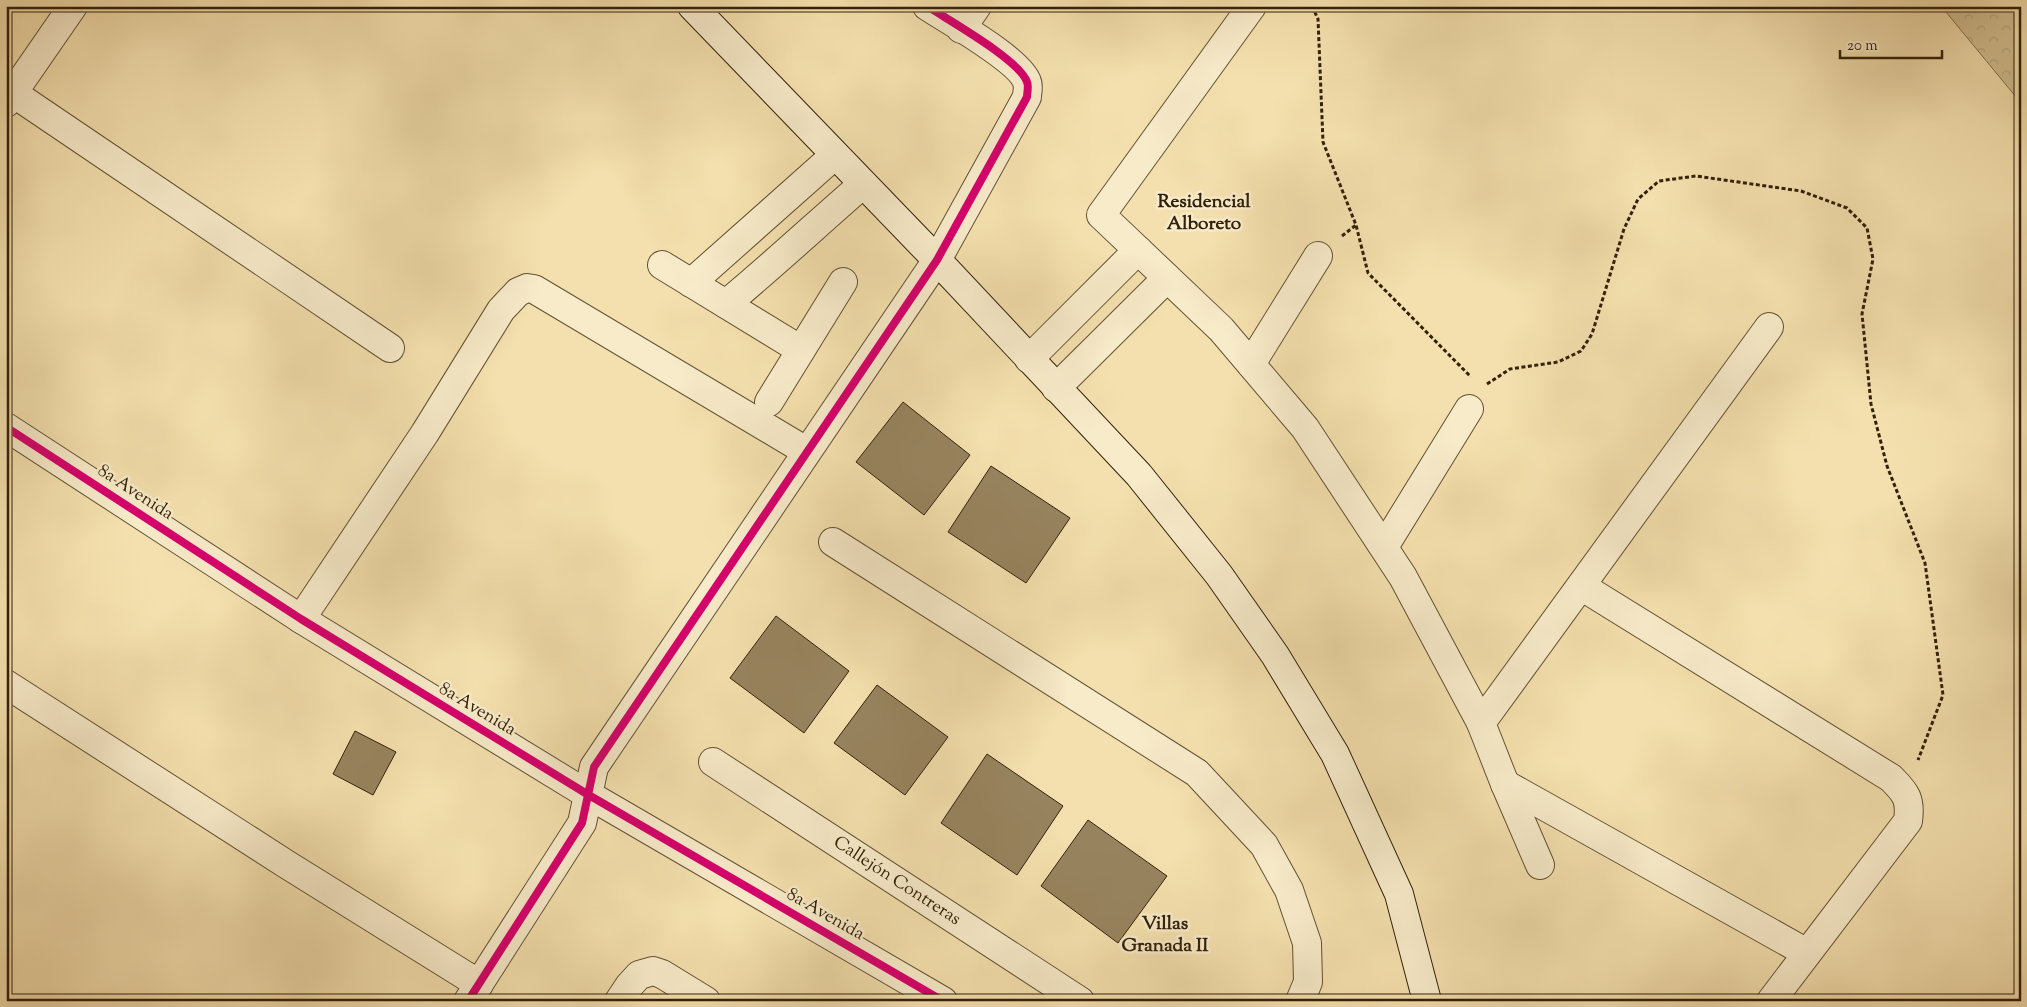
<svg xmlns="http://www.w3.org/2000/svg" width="2027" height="1007" font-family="'Sorts Mill Goudy',serif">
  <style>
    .forest { fill: url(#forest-crowns); stroke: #82704e }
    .building { fill: #97845f; stroke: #322109 }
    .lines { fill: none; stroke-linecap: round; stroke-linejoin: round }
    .minor-casing { stroke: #625132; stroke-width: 30 }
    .secondary-casing { stroke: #322109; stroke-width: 30 }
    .path { stroke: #322109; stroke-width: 3; stroke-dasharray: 4 2.5; stroke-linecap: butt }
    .minor { stroke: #f8ebca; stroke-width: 28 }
    .secondary { stroke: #f8ebca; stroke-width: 28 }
    .cycleway-casing { stroke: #f8ebca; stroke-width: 11 }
    .cycleway { stroke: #d6006c; stroke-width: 8 }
    .labels { text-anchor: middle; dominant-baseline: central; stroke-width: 5; stroke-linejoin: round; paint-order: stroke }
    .street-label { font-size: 18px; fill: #322109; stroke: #f8ebca }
    .neighbourhood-label { font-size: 19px; font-weight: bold; fill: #322109; stroke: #f8ebca }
  </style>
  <defs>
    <pattern id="forest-crowns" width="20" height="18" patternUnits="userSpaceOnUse" patternTransform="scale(1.25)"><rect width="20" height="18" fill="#d3c092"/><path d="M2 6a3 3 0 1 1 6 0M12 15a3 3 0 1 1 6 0" fill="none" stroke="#b6a57d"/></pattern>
  </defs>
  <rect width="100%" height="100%" fill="#f4e0ae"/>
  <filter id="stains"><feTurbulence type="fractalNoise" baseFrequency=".004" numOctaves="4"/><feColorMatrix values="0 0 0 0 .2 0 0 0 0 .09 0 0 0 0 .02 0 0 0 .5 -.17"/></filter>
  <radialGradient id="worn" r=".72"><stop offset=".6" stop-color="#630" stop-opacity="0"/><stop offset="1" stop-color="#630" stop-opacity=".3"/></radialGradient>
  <path class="forest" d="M1941 6H2021V103Z"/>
  <path class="building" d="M903 402 970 455 924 515 856 462Z
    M991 466 1070 518 1026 583 948 532Z
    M776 616 849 671 804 733 730 678Z
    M877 685 948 737 905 795 834 743Z
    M355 731 396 752 373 795 333 774Z
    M987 754 1063 806 1017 875 941 823Z
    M1088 820 1167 876 1118 943 1041 886Z"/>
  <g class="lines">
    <defs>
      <g id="minor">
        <path d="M1252 6 1101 215 1221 329 1305 428 1403 577 1481 723 1505 784 1540 865"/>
        <path d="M961 29 977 6"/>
        <path d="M13 93 390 348"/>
        <path d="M6 103 73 6"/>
        <path d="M662 265 801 350"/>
        <path d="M691 283 835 155"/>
        <path d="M726 304C773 265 817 224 863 184"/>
        <path d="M1029 359 1138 250"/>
        <path d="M1251 364 1318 256"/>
        <path d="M1056 388 1167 278"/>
        <path d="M769 402 843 282"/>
        <path d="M6 427 301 619 587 794 943 1001"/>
        <path d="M833 542 1197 773 1264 845 1289 890 1307 943 1308 982 1300 1001"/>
        <path d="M1384 547 1469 409"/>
        <path d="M1581 586 1891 778C1906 793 1911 799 1908 821L1771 1001"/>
        <path d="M301 619 425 433 501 310 518 292 527 288 534 289 806 451"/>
        <path d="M6 684 286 864 479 984"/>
        <path d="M1481 723 1769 327"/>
        <path id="s1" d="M713 762 1080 1001"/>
        <path d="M1505 784 1807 953"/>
        <path d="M468 1001 582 823 594 767 937 260 1027 97C1027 93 1029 86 1027 82 1020 60 948 20 927 6"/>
        <path d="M619 1001 629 986 639 975 653 971 662 974 706 1001"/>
      </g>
      <path id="secondary" d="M692 6 937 260 1139 475 1219 575 1275 655 1335 754 1399 894 1427 1001"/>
    </defs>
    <use href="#minor" class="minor-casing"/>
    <use href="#secondary" class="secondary-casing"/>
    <path class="path" d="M1312 6 1318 19 1323 142 1356 225 1368 273 1471 377
      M1342 236 1356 225
      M1487 384 1510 369 1558 362 1581 351 1592 334 1624 229 1638 199 1659 181 1696 176 1801 191 1847 208 1867 228 1873 259 1862 314 1871 404 1887 466 1925 563 1943 695 1918 760"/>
    <use href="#minor" class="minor"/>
    <use href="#secondary" class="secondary"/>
    <defs>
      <path id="cycleway" d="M6 427 301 619 587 794 943 1001
        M468 1001 582 823 594 767 937 260 1027 97C1027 93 1029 86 1027 82 1020 60 948 20 927 6"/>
    </defs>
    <use href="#cycleway" class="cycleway-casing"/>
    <use href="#cycleway" class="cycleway"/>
  </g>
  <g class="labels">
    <g class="street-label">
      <text transform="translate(135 493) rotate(33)">8a Avenida</text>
      <text transform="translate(477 710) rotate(31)">8a Avenida</text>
      <text stroke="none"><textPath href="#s1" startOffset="219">Callejón Contreras</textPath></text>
      <text transform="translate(825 915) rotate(30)">8a Avenida</text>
    </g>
    <g class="neighbourhood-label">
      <text x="1204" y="202">Residencial<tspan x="1204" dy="22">Alboreto</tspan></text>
      <text x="1165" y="924">Villas<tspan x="1165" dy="22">Granada II</tspan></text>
    </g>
  </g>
  <rect width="2027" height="1007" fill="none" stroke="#f4e0ae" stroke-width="25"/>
  <rect x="8" y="8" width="2012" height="992" fill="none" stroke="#322109" stroke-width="2.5"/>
  <rect x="12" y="12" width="2002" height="982" fill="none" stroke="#322109"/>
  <path d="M1840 50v8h102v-8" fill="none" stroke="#322109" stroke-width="2.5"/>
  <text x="1847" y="50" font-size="15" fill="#322109" stroke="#f8ebca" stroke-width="4" paint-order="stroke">20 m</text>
  <rect width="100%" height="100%" filter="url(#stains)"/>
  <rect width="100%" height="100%" fill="url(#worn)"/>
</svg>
